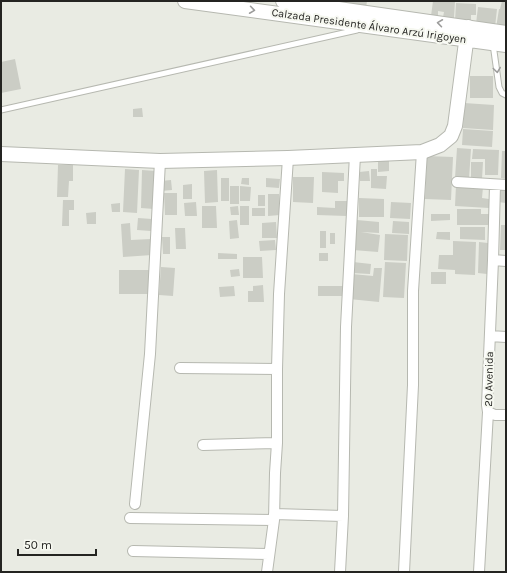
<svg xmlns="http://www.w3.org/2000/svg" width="507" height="573" font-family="Karla,sans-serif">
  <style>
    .building { fill: #cbcdc5 }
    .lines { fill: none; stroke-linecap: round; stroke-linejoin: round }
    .lane-casing { stroke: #b6b8b0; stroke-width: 7 }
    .street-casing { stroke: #b6b8b0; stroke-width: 12 }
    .secondary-casing { stroke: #b6b8b0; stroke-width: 16 }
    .lane { stroke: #fff; stroke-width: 5 }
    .street { stroke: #fff; stroke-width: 10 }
    .secondary { stroke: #fff; stroke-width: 14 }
    .oneway { stroke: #9c9c9b }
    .labels { text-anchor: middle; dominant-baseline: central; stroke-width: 4; stroke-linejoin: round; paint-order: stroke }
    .street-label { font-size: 11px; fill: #242421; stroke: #f6f8f0 }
  </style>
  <rect width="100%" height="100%" fill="#e9ebe3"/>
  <path class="building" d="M345 1H367L366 8 345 7Z
    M433 1H455L454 18 443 17 444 12 438 11V17L431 16Z
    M502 1H506V29L496 28 499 9H500Z
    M456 3 476 4V15H471V22L455 21Z
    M478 7 497 9 495 27 476 24Z
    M15 59 21 89 1 93V62Z
    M470 76H493V98H470Z
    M464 103 494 105 493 130 463 128Z
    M142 108 143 117H133V109Z
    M463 129 493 131 492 147 462 145Z
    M457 148 471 149 469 179 455 178Z
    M473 149 499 150 498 175H485V159H472Z
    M502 151H506V179L501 178Z
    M427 156 453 157 451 200 425 199Z
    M378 161H389V171L378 172Z
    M471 162H483L482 179H471Z
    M58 165H73V181H69L68 197H57Z
    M125 169 139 170 137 213 123 212Z
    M371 169H377V176H387L386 189 371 188Z
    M142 170 156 171 154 209 141 208Z
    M217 170 218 202 205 203 204 171Z
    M369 171 370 181H360L359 172Z
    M322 172 344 173V181H338V193L322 192Z
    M293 177H314L313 203 293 202Z
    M221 178H229V201H221Z
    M242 178H249V185L241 184Z
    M266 178 280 179 279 188 266 187Z
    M171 180 172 190 161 191 160 181Z
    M192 184V199H183V185Z
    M456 185 483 187 482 198 489 199V208L455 206Z
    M230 186H239V204H230Z
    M240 186 251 187 250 201H240Z
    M499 189 506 190V203L498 202Z
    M164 193H177V215H165Z
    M268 194H279L280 215 268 216Z
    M258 195H265V206H258Z
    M359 198 384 199V217H359Z
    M63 200H74V210H69V226H62Z
    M335 201H348L347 216 317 215V207L335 208Z
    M196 202 197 216H185L184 203Z
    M391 202 411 203 410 219 390 218Z
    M120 203V212H112L111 204Z
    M202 206H216L217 228H202Z
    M238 206 239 215H231L230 207Z
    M240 206H249V225H240Z
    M252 208H265V216H252Z
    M457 209H481V214H490V225H457Z
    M96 212V224H87L86 213Z
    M431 214H450V220L431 221Z
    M138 218 152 219 151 231 137 230Z
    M237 220 239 238 230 239 229 221Z
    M357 220 379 222V233L361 232 380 235 378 252 353 250Z
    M393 221 409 222V234L392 233Z
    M276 222 277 238H262V223Z
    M130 223 131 240 151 239 152 255 123 257 121 224Z
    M501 225H506V250H500Z
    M460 227H485V240L460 239Z
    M175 228H185L186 249H176Z
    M320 231H326V248H320Z
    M437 232H450V240L436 239Z
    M330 233H335V244H330Z
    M385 234 408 235 407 261 384 260Z
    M162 237H170V254H163Z
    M275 240 276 250 260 251 259 241Z
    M453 241 476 242 475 275 455 274V270L438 269 439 255H453Z
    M479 242 488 243 487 274 478 273Z
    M218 253 237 254V259H218Z
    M319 253H328V261H319Z
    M243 257H262L263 278H243Z
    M353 262 371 264 370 274 352 273Z
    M385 262 406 263 404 298 383 297Z
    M161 267 175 268 173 296 159 295Z
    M374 268H382L379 302 349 299 352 274 373 276Z
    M239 269 240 276 231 277 230 270Z
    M119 270H152V294H119Z
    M431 272H446V284H431Z
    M263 285 264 302H248V291H253V286Z
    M234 286 235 296 220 297 219 287Z
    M318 286H343V296H318Z"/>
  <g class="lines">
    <defs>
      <path id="lane" d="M493 44 499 87 502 93 506 95
        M1 110 357 30"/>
      <path id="street" d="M457 182 506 185
        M493 260 506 261
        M490 336 506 337
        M180 368 277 369
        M488 412 495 415H506
        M203 445 277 443
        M135 504 150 354 160 161
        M274 514 343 516
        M130 518 274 520
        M133 551 269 554
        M267 572 274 520 275 473 277 443V369L279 294 288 158
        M340 572 343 516 346 327 355 155
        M404 572 413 385V291L422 152
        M479 572 488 412 487 405 493 260 495 185"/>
      <path id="secondary" d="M185 1 506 45
        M283 1 506 33
        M1 154 160 161 288 158 422 152 440 145 451 136 455 126 468 27"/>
    </defs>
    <use href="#lane" class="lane-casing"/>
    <use href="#street" class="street-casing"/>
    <use href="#secondary" class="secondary-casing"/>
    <use href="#lane" class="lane"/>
    <use href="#street" class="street"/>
    <use href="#secondary" class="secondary"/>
  </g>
  <defs><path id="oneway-chevron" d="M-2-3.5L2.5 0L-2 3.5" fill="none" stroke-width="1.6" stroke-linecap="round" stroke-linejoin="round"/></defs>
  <g class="oneway">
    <use href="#oneway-chevron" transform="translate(252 10) rotate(8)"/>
    <use href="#oneway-chevron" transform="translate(440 23) rotate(-172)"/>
    <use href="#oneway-chevron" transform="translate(497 70) rotate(82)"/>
  </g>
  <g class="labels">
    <g class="street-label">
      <text transform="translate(369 26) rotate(8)">Calzada Presidente Álvaro Arzú Irigoyen</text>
      <text transform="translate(489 379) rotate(-89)">20 Avenida</text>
    </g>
  </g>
  <rect width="507" height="573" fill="none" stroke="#242421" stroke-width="4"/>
  <path d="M18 549v6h78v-6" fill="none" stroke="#242421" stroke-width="2"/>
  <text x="24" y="549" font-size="12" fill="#242421" stroke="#f6f8f0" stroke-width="3" paint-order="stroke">50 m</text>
</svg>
